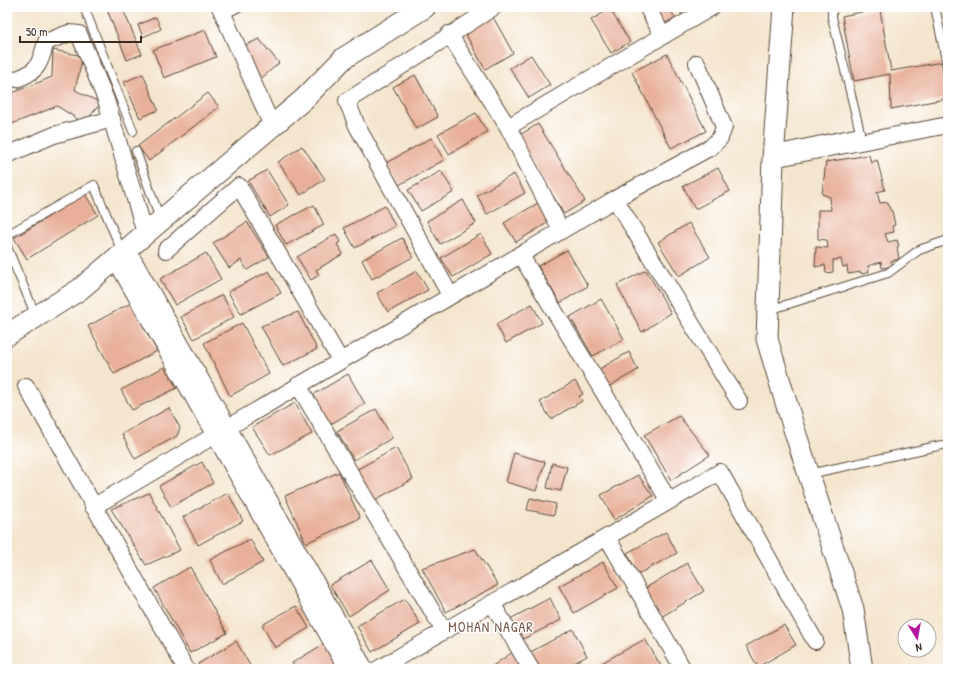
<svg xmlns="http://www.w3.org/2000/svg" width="955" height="676" font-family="'Patrick Hand',sans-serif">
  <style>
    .building { fill: #e8b09a }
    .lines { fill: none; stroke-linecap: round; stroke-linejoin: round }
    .service-casing { stroke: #574638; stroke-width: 10 }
    .minor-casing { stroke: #574638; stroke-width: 18 }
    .tertiary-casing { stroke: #574638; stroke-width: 23 }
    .service { stroke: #fff; stroke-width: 8 }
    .minor { stroke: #fff; stroke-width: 16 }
    .tertiary { stroke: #fff; stroke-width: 21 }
    .labels { text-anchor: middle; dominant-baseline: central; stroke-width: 3; stroke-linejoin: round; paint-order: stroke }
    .neighbourhood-label { font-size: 14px; letter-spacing: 1px; fill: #785949; stroke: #fff }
  </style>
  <rect width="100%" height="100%" fill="#fff"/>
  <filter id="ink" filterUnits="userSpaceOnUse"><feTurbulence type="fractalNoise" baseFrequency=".025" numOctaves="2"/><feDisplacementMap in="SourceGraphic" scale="8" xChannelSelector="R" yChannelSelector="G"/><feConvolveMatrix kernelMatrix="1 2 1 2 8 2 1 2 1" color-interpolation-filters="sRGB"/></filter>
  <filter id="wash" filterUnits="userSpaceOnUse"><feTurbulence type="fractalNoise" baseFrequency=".012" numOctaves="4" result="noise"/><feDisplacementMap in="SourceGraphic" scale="16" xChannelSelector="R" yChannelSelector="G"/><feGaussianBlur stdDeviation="0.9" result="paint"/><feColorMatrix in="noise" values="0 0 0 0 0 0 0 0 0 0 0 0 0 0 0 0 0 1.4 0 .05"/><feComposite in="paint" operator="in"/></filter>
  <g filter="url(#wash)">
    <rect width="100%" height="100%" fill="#f4e5cd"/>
    <g id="blocks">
      <path class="building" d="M106 7H122L142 54 127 60Z
        M130 7H144L132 12Z
        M651 7H669L675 18 661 25Z
        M678 7H694L695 9 682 16Z
        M877 7H892L880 10 891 71 942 62 945 99 891 109 890 74 854 81 842 16 877 9Z
        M610 9 630 42 611 53 591 20Z
        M156 17 161 29 143 37 138 25Z
        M493 17 513 53 485 69 465 33Z
        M205 30 216 57 164 78 153 50Z
        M259 39 279 63 257 82 244 46Z
        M53 50 83 56 75 90 101 103 84 123 57 106 7 126V95L52 77Z
        M667 54 706 131 671 148 632 72Z
        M531 55 550 85 529 98 510 68Z
        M143 74 158 110 140 118 124 82Z
        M415 75 438 117 416 129 393 87Z
        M208 93 219 107 149 161 138 146Z
        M476 113 487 132 449 154 438 134Z
        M538 124 585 201 564 214 517 137Z
        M431 138 444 160 399 185 386 163Z
        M302 146 325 179 301 195 278 162Z
        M869 155 871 163 877 160 885 190 877 192 880 203 888 202 890 210 892 211 895 225 892 226 894 232 885 234 888 242 897 240 899 246 897 247 899 259 891 261 893 266 882 268 881 262 868 266 869 272 862 274 861 272 848 274 847 266 843 267 841 259 833 260V272L826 273 825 265 815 267 816 247 828 248 827 240 818 239V210H831L830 197 822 194 826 162Z
        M718 168 730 191 695 209 683 186Z
        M267 170 289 205 270 217 248 181Z
        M441 171 454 192 421 211 408 190Z
        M514 174 525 193 487 214 477 195Z
        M85 194 98 215 27 259 14 238Z
        M463 200 476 223 440 244 427 221Z
        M538 203 549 222 516 242 504 223Z
        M314 205 324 225 286 245 275 225Z
        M385 206 395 226 355 248 344 228Z
        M247 222 269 257 247 270 241 260 229 268 213 243Z
        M689 223 710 257 679 276 658 242Z
        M336 234 340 242 337 244 343 254 316 270 319 275 311 280 297 257Z
        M481 234 492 254 453 277 441 258Z
        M402 238 413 257 372 279 362 260Z
        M567 250 588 286 560 303 538 266Z
        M206 253 221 279 175 305 160 279Z
        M646 270 671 313 642 332 617 285Z
        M269 271 281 293 241 314 228 292Z
        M417 271 428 290 388 312 377 293Z
        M222 295 234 317 194 339 181 317Z
        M601 299 624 339 593 356 570 317Z
        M131 303 157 351 114 374 88 326Z
        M532 304 542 323 506 343 496 324Z
        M298 312 317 349 283 366 261 326Z
        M242 323 269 374 230 396 204 343Z
        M629 352 638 370 606 388 596 371Z
        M164 367 177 388 132 410 121 390Z
        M348 374 365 404 329 425 311 396Z
        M575 381 583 394 579 396 582 401 551 419 540 402Z
        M295 403 312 434 270 455 252 427Z
        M169 408 180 428 177 436 135 459 122 434Z
        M376 409 392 438 354 460 337 431Z
        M679 416 710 455 671 480 644 435Z
        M396 448 413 479 373 501 356 470Z
        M514 453 545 462 536 491 506 482Z
        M202 462 213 483 171 507 159 486Z
        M552 463 567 467 561 491 547 488Z
        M339 472 360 518 306 543 285 496Z
        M638 475 653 496 614 520 601 495Z
        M149 493 180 550 146 565 111 509Z
        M228 493 243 521 198 545 183 517Z
        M530 498 556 504 554 515 527 510Z
        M666 532 677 553 638 574 627 553Z
        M250 539 263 562 222 584 210 560Z
        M475 549 498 585 446 612 422 568Z
        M372 560 390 590 349 616 330 585Z
        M603 562 618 588 574 613 559 586Z
        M687 563 704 591 661 617 644 589Z
        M190 567 227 633 190 653 154 588Z
        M550 598 561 620 521 640 510 619Z
        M405 599 420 624 372 652 357 626Z
        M296 606 309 628 275 648 262 625Z
        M784 625 796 645 758 667 746 646Z
        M573 629 587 656 563 669H535L527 654Z
        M645 639 661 666 656 669H600L598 665Z
        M236 641 252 669H201L198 664Z
        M327 642 343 669H296L292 663Z
        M513 652 521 669H488Z"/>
    </g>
  </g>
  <g filter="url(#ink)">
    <use href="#blocks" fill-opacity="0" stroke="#574638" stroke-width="1"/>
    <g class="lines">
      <defs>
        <path id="service" d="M84 7 133 131
          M935 7 948 70
          M223 15 239 7
          M775 150 860 132 832 17V7
          M136 151 160 219
          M7 235 94 185 122 252
          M7 247 36 316
          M769 310 888 273 919 250 948 240
          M809 474 942 445"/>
        <path id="minor" d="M220 7 272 126
          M647 7 663 36
          M449 34 508 127 561 230
          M17 79C39 71 40 63 46 42L69 33 79 34 106 100 145 233
          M508 127 712 7
          M7 155 54 135 112 119
          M773 159 948 125
          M615 199 739 401
          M127 249 365 669
          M166 250 239 186 340 360
          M520 254 669 501
          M115 259 347 669
          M450 295 357 126 347 101 494 7
          M298 385 444 631
          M26 386 186 669
          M93 507 615 199 711 147 720 138 724 127 697 63
          M607 537 683 669
          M492 603 531 669
          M378 669 720 472 815 641"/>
        <path id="tertiary" d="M784 7 773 159 767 339 794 429 853 609 862 669
          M7 335 79 290 304 99 344 58 425 7"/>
      </defs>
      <use href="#service" class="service-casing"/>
      <use href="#minor" class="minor-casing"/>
      <use href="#tertiary" class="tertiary-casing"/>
      <use href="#service" class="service"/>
      <use href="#minor" class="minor"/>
      <use href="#tertiary" class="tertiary"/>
    </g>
  </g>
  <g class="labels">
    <g class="neighbourhood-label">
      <text x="491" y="626">MOHAN NAGAR</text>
    </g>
  </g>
  <rect width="955" height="676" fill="none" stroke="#fff" stroke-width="24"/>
  <g transform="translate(917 638) rotate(169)"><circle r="19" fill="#ffffff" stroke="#b1aaa5"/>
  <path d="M0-3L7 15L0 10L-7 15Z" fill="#b5179e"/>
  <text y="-6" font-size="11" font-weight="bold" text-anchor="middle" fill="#3b2a1e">N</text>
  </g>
  <path d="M20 36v6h121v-6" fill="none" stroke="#3b2a1e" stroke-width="2"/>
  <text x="26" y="36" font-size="12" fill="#3b2a1e" stroke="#ffffff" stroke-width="3" paint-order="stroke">50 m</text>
</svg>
